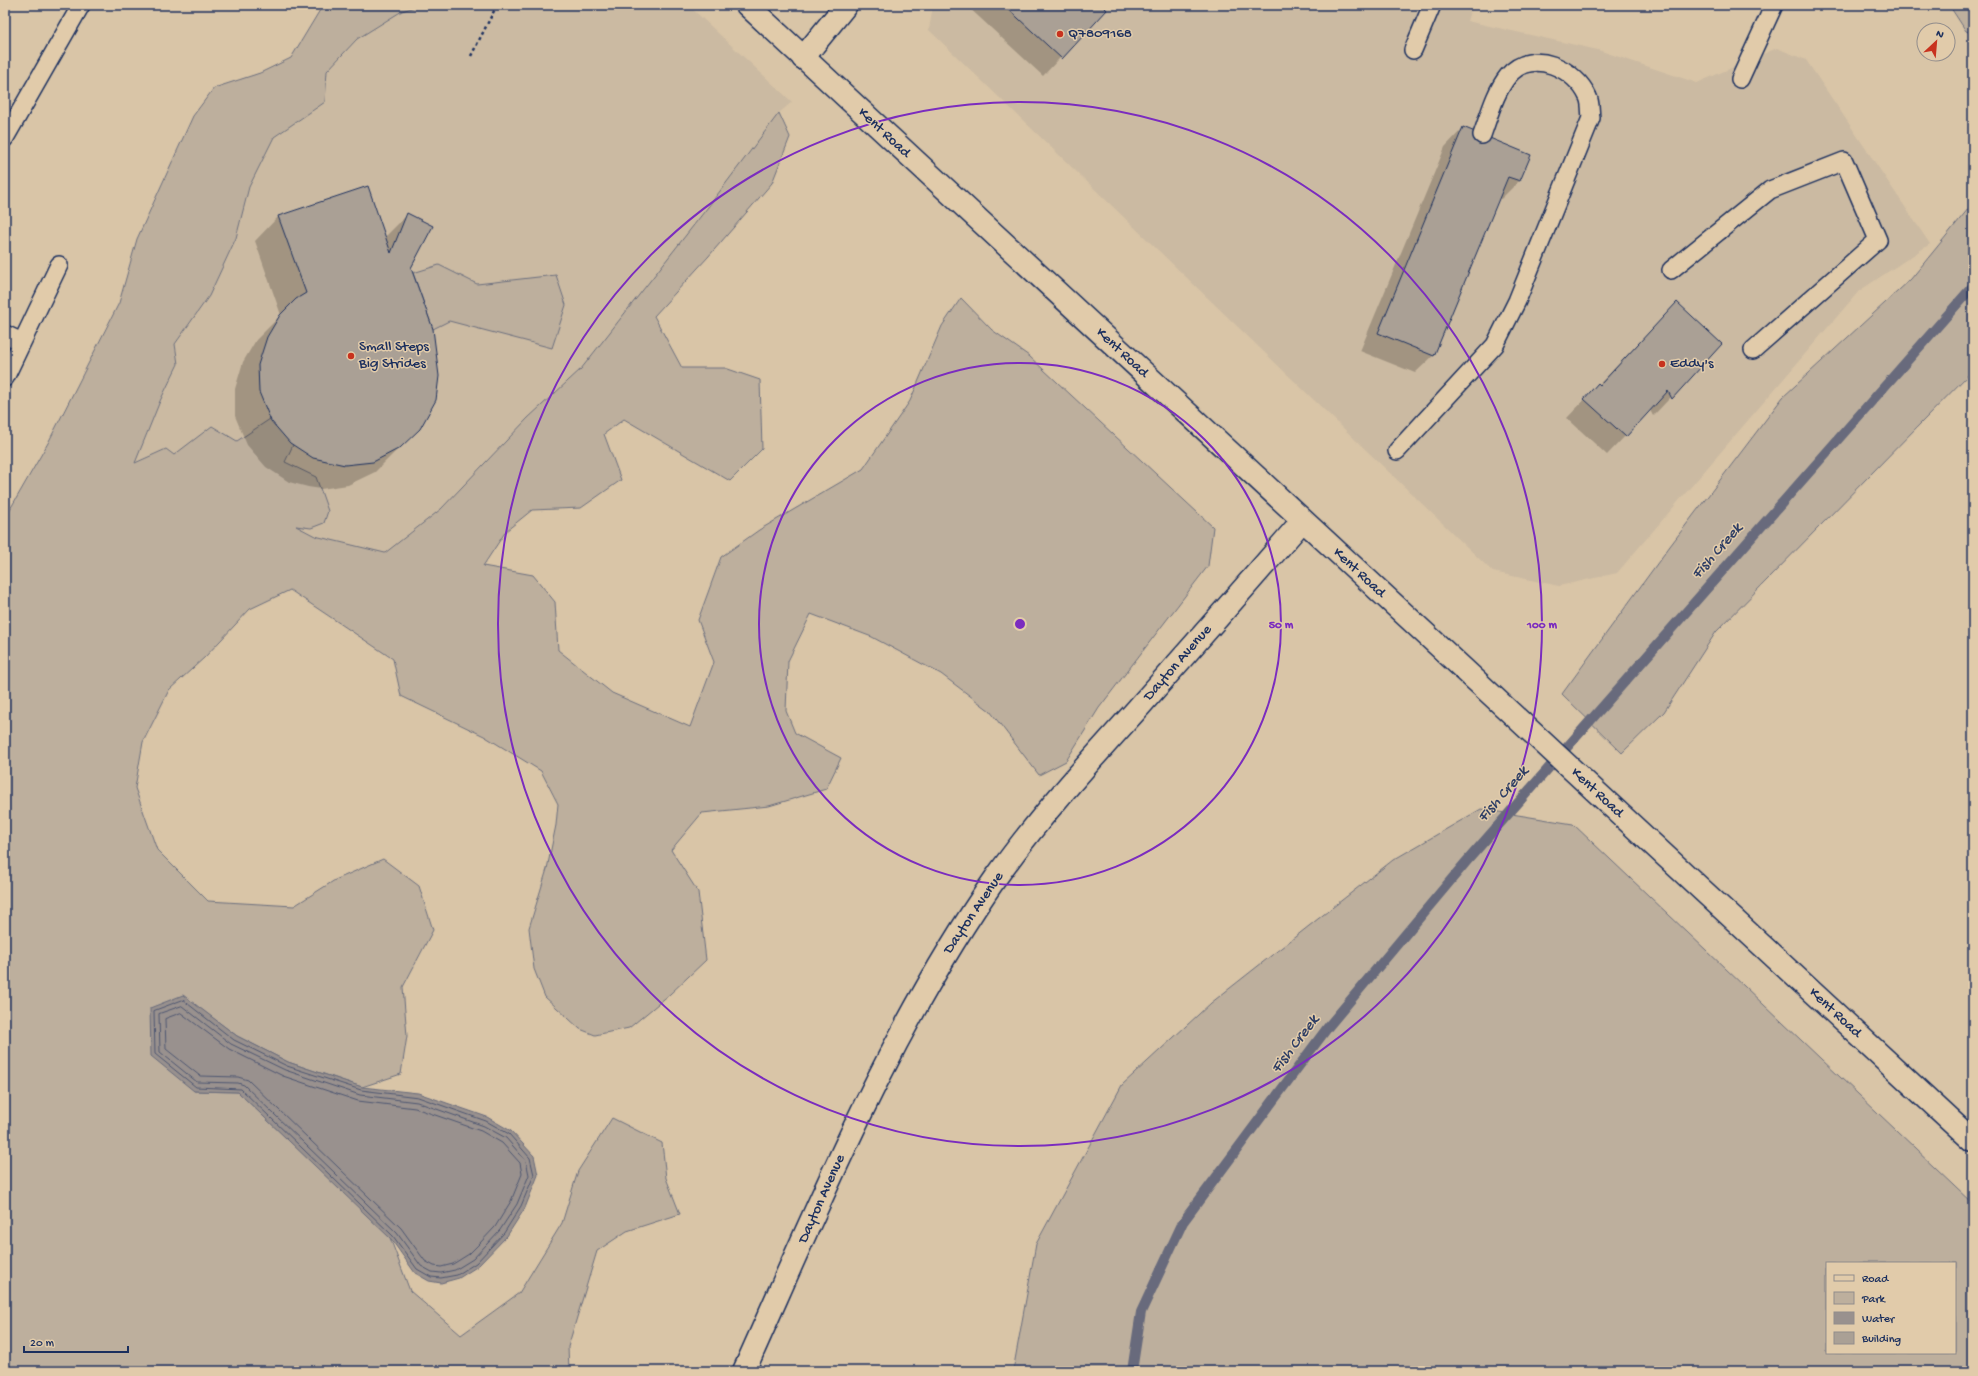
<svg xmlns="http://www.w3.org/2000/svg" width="1978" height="1376" font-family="'Gochi Hand',sans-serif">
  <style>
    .built { fill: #cbbaa2 }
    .green { fill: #bdaf9d; stroke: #6c6f7e; fill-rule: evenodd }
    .water { fill: #99918e; stroke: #676a7b }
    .shadow { fill: #0003 }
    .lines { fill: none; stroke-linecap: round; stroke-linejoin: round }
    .shore { stroke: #4d5671; stroke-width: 1 }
    .stream { stroke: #676a7b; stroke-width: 10 }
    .building { fill: #aaa095; stroke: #1b2f5e }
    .service-casing { stroke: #1b2f5e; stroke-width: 20 }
    .minor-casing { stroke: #1b2f5e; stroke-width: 25 }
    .secondary-casing { stroke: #1b2f5e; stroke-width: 25 }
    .primary-casing { stroke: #1b2f5e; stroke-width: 25 }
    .path { stroke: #1b2f5e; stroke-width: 2.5; stroke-dasharray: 3 3; stroke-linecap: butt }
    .service { stroke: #e1cbaa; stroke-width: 17 }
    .minor { stroke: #e1cbaa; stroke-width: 22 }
    .secondary { stroke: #e1cbaa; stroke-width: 22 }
    .primary { stroke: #e1cbaa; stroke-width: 22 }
    .ring { fill: none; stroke: #7b2cbf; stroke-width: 2 }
    .poi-dot { fill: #c8321e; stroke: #e1cbaa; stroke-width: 1.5 }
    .labels { text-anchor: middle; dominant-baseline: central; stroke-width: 3; stroke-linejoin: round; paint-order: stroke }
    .poi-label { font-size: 15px; fill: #1b2f5e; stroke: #e1cbaa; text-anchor: start }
    .street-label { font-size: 15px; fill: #1b2f5e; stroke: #e1cbaa }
    .water-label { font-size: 16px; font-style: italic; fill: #2e3e65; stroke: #e1cbaa }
    .centre { fill: #7b2cbf; stroke: #e1cbaa; stroke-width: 2 }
    .ring-label { font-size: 12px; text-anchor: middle; font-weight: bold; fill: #7b2cbf; stroke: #e1cbaa; stroke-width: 3; stroke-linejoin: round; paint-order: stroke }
  </style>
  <rect width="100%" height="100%" fill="#d9c5a7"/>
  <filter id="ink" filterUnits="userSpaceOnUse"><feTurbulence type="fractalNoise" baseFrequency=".025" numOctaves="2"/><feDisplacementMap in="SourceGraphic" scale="8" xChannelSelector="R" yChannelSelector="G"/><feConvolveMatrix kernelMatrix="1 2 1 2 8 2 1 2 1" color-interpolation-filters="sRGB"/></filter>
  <g filter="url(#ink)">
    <path class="built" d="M421 5H688L792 102 779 113 708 207 581 369 528 418 441 509 385 553 315 536 234 499 166 449 134 464 160 401 178 364 175 344 209 295 236 238 249 187 274 137 325 102 327 71 357 39 402 11Z
      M933 5H1472L1467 21 1598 50 1697 83 1777 48 1806 60 1930 244 1859 291 1617 573 1559 586 1493 572 929 30Z"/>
    <path class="green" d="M323 5H421L402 11 357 39 327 71 325 102 274 137 249 187 236 238 209 296 175 344 178 364 160 401 135 463 166 449 174 455 212 426 237 441 270 419 293 445 285 462 316 477 328 511 324 523 311 528 296 526 315 536 385 553 441 509 528 418 581 369 708 207 779 113 790 137 772 183 708 257 654 316 682 368H725L760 380 762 449 730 481 624 419 604 434 621 480 581 508 532 510 506 531 483 566 533 575 555 602 558 650 612 693 690 727 714 662 698 620 721 557 759 530 863 469 910 401 942 326 961 298 992 330 1029 356 1213 527 1208 566 1099 708 1066 761 1039 775 990 711 941 674 872 637 811 614 788 661 786 711 795 733 841 758 826 789 769 806 702 813 671 850 698 892 706 960 670 994 629 1028 595 1035 580 1029 545 997 534 969 529 928 547 869 556 825 558 804 541 771 484 736 401 696 393 659 290 590 250 609 205 657 169 690 143 742 135 788 157 850 208 901 294 906 335 880 383 859 419 886 433 930 403 987 407 1036 401 1074 362 1087 288 1062 237 1036 183 996 194 1091 238 1092 389 1235 410 1291 461 1335 519 1293 562 1223 578 1171 612 1118 662 1143 666 1178 680 1214 627 1231 597 1251 568 1347 569 1371H5V518L48 443 119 303 137 239 193 116 214 88 260 73 291 58Z
      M1949 5H1973V34L1966 31Z
      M1973 203V370L1716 632 1664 712 1622 753 1562 694 1670 546 1783 397 1911 279Z
      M439 265 477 284 556 275 566 305 552 348 449 321 433 329 413 273Z
      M1481 809 1573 824 1973 1203V1371H1013L1036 1244 1122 1085 1211 1003 1393 860ZM1827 1263H1955V1353H1827Z"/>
    <path class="water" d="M183 995 237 1036 288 1062 362 1087 418 1093 487 1117 511 1131 534 1156 538 1175 525 1208 507 1236 478 1266 459 1278 441 1283 429 1281 415 1273 391 1239 238 1092 194 1091 151 1056 150 1008Z"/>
    <path class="shadow" d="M966 5H1100L1105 10 1043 76Z
      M1463 128 1519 181 1501 199 1499 198 1434 355 1415 373 1360 351 1445 147Z
      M368 187 385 237 408 214 419 428 375 472 348 485 321 489 308 487 289 482 266 467 247 445 235 416V389L243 362 256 340 281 315 255 241 278 217Z
      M1677 303 1721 344 1653 416 1650 410 1607 455 1567 418Z"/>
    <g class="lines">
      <path class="shore" d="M183 1000 234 1040 287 1066 361 1090 418 1097 486 1121 509 1134 530 1158 534 1175 521 1206 504 1233 476 1263 457 1275 441 1278 431 1277 417 1269 393 1236 241 1089 196 1087 155 1054 154 1011Z
        M182 1006 231 1044 285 1070 360 1095 417 1102 484 1126 506 1138 526 1161 529 1175 517 1204 500 1230 473 1259 455 1270 441 1273 432 1272 421 1266 397 1233 244 1085 238 1083 197 1082 160 1052 159 1014Z
        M181 1013 229 1049 283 1076 358 1101 415 1108 481 1131 502 1143 520 1163 522 1174 511 1201 495 1227 479 1244 469 1254 453 1264 441 1267 434 1266 425 1261 401 1228 248 1080 238 1077 200 1076 166 1049 165 1019Z"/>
      <path class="stream" d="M1132 1371 1141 1312 1183 1222 1328 1027 1466 862 1973 286"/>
    </g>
    <path class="building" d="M1004 5H1102L1107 10 1062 59Z
      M1463 127 1531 155 1520 181 1508 177 1434 356 1378 333Z
      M368 186 391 253 407 213 433 226 411 268 433 329 439 376 436 400 420 429 400 448 373 462 345 465 313 458 290 443 271 421 259 392 258 365 267 337 280 315 296 299 306 293 278 216Z
      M1677 302 1722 344 1672 399 1668 391 1626 437 1584 399 1598 383 1600 385Z"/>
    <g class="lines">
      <defs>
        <path id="service" d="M1413 50 1432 5
          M1740 79 1774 5
          M5 138 81 5
          M1671 270 1770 190 1844 161 1878 240 1753 350
          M5 334 22 342
          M5 378 59 265
          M1397 451 1495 345 1517 301 1591 118C1590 112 1591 103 1588 97 1576 69 1532 47 1508 76 1495 92 1489 116 1482 135"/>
        <path id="minor" d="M744 1371C820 1202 890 1029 997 876 1040 816 1090 761 1139 707 1194 645 1249 583 1302 521"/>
        <path id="secondary" d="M803 58 846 5"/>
        <path id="primary" d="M747 5 1973 1141"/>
      </defs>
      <use href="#service" class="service-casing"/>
      <use href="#minor" class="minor-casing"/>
      <use href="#secondary" class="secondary-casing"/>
      <use href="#primary" class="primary-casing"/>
      <path class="path" d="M471 56 497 5"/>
      <use href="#service" class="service"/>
      <use href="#minor" class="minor"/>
      <use href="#secondary" class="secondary"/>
      <use href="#primary" class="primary"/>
    </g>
  </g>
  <g class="ring">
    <circle cx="1020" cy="624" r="261"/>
    <circle cx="1020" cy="624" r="522"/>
  </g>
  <g class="poi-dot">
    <circle cx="1060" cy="34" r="4"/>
    <circle cx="351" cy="356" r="4"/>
    <circle cx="1662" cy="364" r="4"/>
  </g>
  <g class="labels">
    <g class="poi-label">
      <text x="1068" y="34">Q7809168</text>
      <text x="359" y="347">Small Steps<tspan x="359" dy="17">Big Strides</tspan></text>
      <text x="1670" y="364">Eddy's</text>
    </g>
    <g class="street-label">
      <text transform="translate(884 133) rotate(43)">Kent Road</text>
      <text transform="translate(1122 353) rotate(43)">Kent Road</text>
      <text transform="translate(1359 573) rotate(43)">Kent Road</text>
      <text transform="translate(1178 663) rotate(-49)">Dayton Avenue</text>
      <text transform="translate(1597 793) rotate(43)">Kent Road</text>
      <text transform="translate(974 913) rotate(-56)">Dayton Avenue</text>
      <text transform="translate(1835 1013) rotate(43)">Kent Road</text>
      <text transform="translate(822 1199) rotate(-66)">Dayton Avenue</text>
    </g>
    <g class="water-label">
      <text transform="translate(1718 552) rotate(-49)">Fish Creek</text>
      <text transform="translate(1504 795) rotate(-49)">Fish Creek</text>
      <text transform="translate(1296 1045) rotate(-53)">Fish Creek</text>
    </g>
  </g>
  <circle cx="1020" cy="624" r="6" class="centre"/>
  <g class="ring-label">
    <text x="1281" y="628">50 m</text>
    <text x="1542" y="628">100 m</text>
  </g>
  <rect width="1978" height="1376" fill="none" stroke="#e1cbaa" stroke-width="20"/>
  <rect x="10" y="10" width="1958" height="1356" fill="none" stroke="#1b2f5e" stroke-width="1.5" filter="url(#ink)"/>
  <rect x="1826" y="1262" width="130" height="92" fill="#e1cbaa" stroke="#928d8c"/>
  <rect x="1834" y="1275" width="20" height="6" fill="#e1cbaa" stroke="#928d8c"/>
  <text x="1862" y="1282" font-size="12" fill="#1b2f5e">Road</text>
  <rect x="1834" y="1292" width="20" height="12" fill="#bdaf9d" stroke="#928d8c"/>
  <text x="1862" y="1302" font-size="12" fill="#1b2f5e">Park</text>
  <rect x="1834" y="1312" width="20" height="12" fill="#99918e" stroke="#928d8c"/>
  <text x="1862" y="1322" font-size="12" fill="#1b2f5e">Water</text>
  <rect x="1834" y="1332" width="20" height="12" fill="#aaa095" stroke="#928d8c"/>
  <text x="1862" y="1342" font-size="12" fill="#1b2f5e">Building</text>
  <g transform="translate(1936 42) rotate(26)"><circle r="19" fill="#e1cbaa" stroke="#928d8c"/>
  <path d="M0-3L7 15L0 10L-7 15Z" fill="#c8321e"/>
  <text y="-6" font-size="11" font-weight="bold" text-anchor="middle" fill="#1b2f5e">N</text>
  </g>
  <path d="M24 1346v6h104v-6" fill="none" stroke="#1b2f5e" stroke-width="2"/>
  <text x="30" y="1346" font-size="12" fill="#1b2f5e" stroke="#e1cbaa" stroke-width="3" paint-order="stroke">20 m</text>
</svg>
